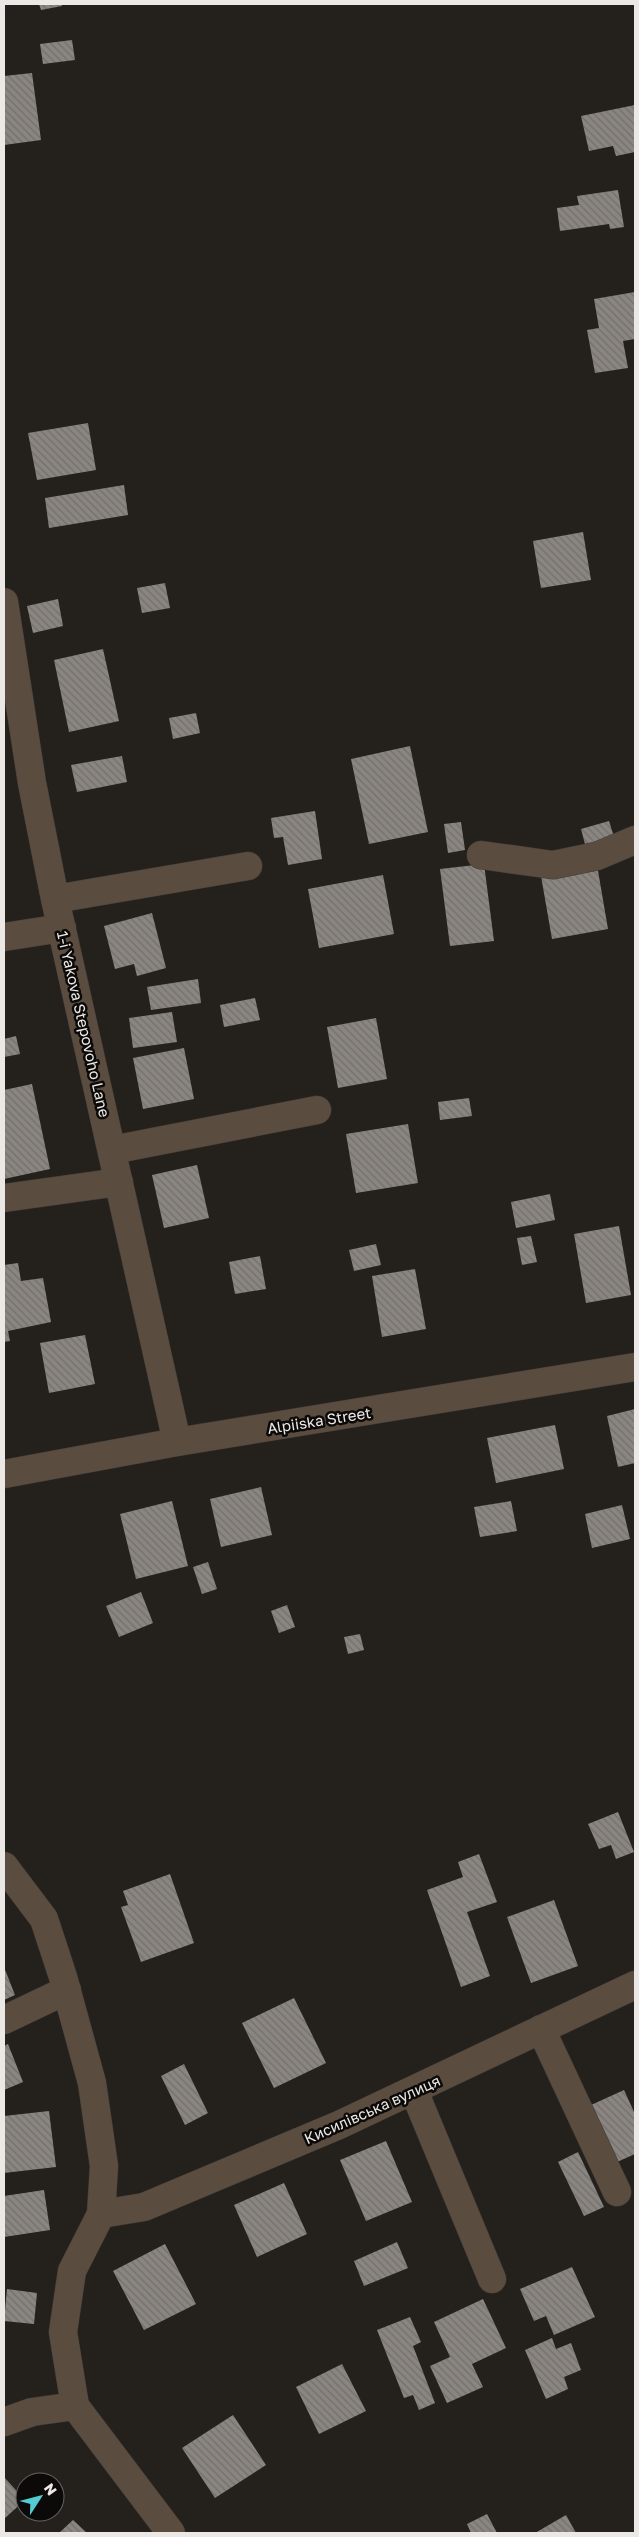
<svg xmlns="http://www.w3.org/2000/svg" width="639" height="2537" font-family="'Golos Text',sans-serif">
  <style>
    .building { fill: url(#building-back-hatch) }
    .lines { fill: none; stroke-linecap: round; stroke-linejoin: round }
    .minor-casing { stroke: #403c38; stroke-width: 29 }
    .minor { stroke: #5a4c3f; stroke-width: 28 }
    .labels { text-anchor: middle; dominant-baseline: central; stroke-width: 5; stroke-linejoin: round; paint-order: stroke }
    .street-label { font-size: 15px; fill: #ebe8e6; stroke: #0c0a08 }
  </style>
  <defs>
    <pattern id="building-back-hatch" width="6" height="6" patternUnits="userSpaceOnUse" patternTransform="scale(1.25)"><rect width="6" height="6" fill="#8a8580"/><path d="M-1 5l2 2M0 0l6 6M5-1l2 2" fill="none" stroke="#726f6b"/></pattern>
  </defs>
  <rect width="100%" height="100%" fill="#24201c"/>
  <path class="building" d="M39 4H61L62 6 41 10Z
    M72 40 75 60 43 64 40 44Z
    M32 73 41 140 4 145V76Z
    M635 105V152L616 156 613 146 589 151 581 116Z
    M618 190 624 227 610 229 609 224 560 231 557 208 579 205 577 196Z
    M635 292V339L623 341 628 368 595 373 587 330 599 328 594 299Z
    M88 423 96 470 37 480 28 433Z
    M124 485 128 515 49 528 45 498Z
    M583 532 591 580 541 588 533 541Z
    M165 583 170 608 142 613 137 588Z
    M58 599 63 626 33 633 27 606Z
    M103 649 119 721 69 732 54 660Z
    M196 713 200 733 173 739 169 718Z
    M410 746 428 832 369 844 351 759Z
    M122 756 127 782 77 792 71 765Z
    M315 811 322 859 288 865 283 837 274 838 271 818Z
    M609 821 615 840 586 848 581 829Z
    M461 822 465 850 448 853 444 824Z
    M484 864 494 941 450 946 440 869Z
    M597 865 608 929 552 939 541 876Z
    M383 875 394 934 319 948 308 889Z
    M152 913 166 968 137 976 134 964 115 969 104 926Z
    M198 979 201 1003 151 1010 147 987Z
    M255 998 260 1020 224 1027 220 1005Z
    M172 1012 177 1042 133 1048 129 1018Z
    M376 1018 387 1079 338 1088 327 1027Z
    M16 1036 20 1054 4 1057V1039Z
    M184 1048 194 1099 143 1109 133 1058Z
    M32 1084 50 1169 4 1179V1090Z
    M469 1098 472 1116 440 1120 438 1102Z
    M408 1124 418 1183 356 1193 346 1134Z
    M197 1165 209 1218 164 1228 152 1175Z
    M550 1194 555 1220 516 1228 511 1202Z
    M619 1226 631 1295 586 1303 574 1234Z
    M531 1236 537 1262 522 1265 517 1238Z
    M376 1244 381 1265 354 1271 349 1250Z
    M260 1256 266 1289 235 1294 229 1262Z
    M18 1263 21 1281 43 1278 51 1322 8 1331 10 1341 4 1342V1265Z
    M415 1269 426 1329 382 1337 372 1276Z
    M85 1335 95 1384 49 1393 40 1343Z
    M635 1409V1463L618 1467 607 1416Z
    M555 1425 564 1469 496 1483 487 1438Z
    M261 1487 272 1535 221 1547 210 1499Z
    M172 1501 188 1566 136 1579 120 1514Z
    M511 1501 517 1531 480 1537 474 1507Z
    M622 1505 630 1539 592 1548 585 1514Z
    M208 1562 217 1589 202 1594 193 1567Z
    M141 1592 153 1623 119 1637 106 1606Z
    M287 1605 295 1627 279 1633 271 1611Z
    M360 1634 364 1650 348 1654 344 1637Z
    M618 1812 634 1852 616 1859 611 1845 599 1849 588 1824Z
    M479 1854 497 1902 467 1912 490 1976 461 1987 427 1890 463 1877 458 1862Z
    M170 1874 194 1943 141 1962 121 1907 128 1905 123 1891Z
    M554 1900 578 1966 531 1983 507 1917Z
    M4 1967 15 1995 4 2000Z
    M294 1998 326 2063 274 2088 242 2023Z
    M8 2044 23 2082 4 2090V2046Z
    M184 2064 208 2113 185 2125 161 2076Z
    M624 2090 635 2114V2154L617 2162 591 2105Z
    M49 2111 56 2167 4 2173V2116Z
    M386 2141 412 2202 366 2221 340 2160Z
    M578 2152 604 2207 584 2216 558 2162Z
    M284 2183 307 2234 257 2257 234 2205Z
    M44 2190 50 2230 4 2237V2196Z
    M397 2242 408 2268 364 2286 354 2261Z
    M165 2244 196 2304 144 2330 113 2271Z
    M572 2267 595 2317 554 2335 546 2316 534 2321 520 2289Z
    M7 2289 37 2293 34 2324 4 2321Z
    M483 2299 506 2348 472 2364 483 2387 447 2403 430 2366 450 2357 434 2322Z
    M410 2317 421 2342 413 2346 435 2403 419 2410 413 2395 404 2398 377 2330Z
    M552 2338 556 2349 571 2343 581 2370 564 2377 568 2389 546 2399 525 2350Z
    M342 2364 366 2411 319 2434 296 2387Z
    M233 2415 266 2465 215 2498 182 2448Z
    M4 2477 25 2500 4 2519Z
    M487 2514 497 2533H471L467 2524Z
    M566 2515 576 2533H535Z
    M73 2520 87 2533H59Z"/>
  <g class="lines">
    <defs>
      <path id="minor" d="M4 602 32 783 55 899 177 1442
        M481 855 553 865 597 856 635 840
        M55 899 248 866
        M4 937 62 928
        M112 1150 317 1110
        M4 1198 119 1182
        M4 1474 177 1442 635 1367
        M4 1866 44 1919 63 1977 92 2083 104 2166 101 2214 72 2271 63 2332 75 2406 171 2533
        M4 2020 67 1990
        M541 2029 617 2192
        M414 2091 492 2279
        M101 2214 144 2207 339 2125 635 1985
        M4 2422 32 2412 75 2406"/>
    </defs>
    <use href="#minor" class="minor-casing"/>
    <use href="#minor" class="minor"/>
  </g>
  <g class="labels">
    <g class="street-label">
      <text transform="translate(84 1024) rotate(77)">1-i Yakova Stepovoho Lane</text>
      <text transform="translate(319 1420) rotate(-9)">Alpiiska Street</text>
      <text transform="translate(372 2109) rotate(-24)">Кисилівська вулиця</text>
    </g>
  </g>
  <rect width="639" height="2537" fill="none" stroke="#ebe8e6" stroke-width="10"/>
  <g transform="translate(40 2497) rotate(54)"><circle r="24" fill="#0c0a08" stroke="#656361"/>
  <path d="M0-4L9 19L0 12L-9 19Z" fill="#52ccd0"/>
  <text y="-8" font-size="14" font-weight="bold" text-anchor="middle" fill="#ebe8e6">N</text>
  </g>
</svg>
